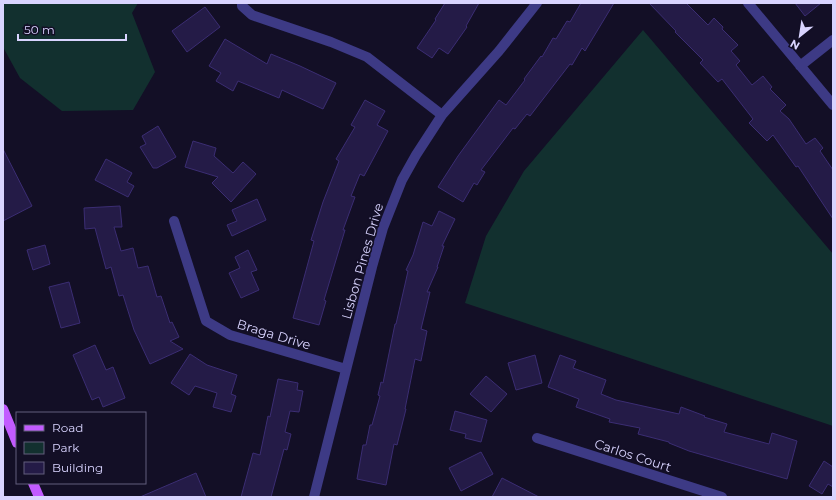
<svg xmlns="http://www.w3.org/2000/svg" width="836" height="500" font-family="Montserrat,sans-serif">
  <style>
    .green { fill: #12302f }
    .building { fill: #241b47; stroke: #3b2d73 }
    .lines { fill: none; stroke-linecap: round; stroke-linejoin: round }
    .minor { stroke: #3d3a85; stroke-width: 10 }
    .primary { stroke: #c25bff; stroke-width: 10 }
    .labels { text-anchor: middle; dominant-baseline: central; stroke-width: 3.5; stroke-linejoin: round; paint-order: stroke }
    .street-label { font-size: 13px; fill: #d9d4ff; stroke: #130f26 }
  </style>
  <rect width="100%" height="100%" fill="#130f26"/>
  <path class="green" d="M3 3H138L132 13 155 72 133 110 62 111 20 78 3 47Z
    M643 30 833 254V426L465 303 486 236 524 171Z"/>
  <path class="building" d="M445 3H479L466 26 467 27 448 54 439 48 432 58 417 48 436 20 435 19Z
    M581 3H614L585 51 582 48 572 65 570 64 530 116 527 114 515 129 513 128 481 170 485 172 477 185 474 183 463 202 438 187 458 156 499 100 506 105 525 80 524 79 541 56 542 57 553 38 556 39 567 21 570 22Z
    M649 3H686L708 25 714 18 723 27 722 29 738 45 731 51 740 61 736 65 752 85 763 76 772 87 770 89 786 105 780 111 789 119 806 144 815 138 823 148 820 151 833 170V219L798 166 796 167 773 135 767 141 749 123 753 119 722 79 718 82 700 63 703 60 675 32 676 31Z
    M795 3H821L805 16Z
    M205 7 220 27 187 52 172 31Z
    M225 39 267 64 271 54 300 66 336 83 323 109 282 90 279 98 238 81 233 91 216 81 221 73 209 66Z
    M365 100 385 111 377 125 388 131 364 176 360 174 351 196 355 197 343 230H345L324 300 326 301 319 325 293 318 314 241 311 240 323 202 339 161 336 159 355 127 351 125Z
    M158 126 176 157 157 168H153L140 147 146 144 142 136Z
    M193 141 216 148 214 156 233 173 243 162 256 174 231 202 212 183 218 177 185 167Z
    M3 149 32 206 3 221Z
    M106 159 132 173 127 182 134 186 128 197 95 180Z
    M257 199 266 220 232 236 227 225 237 221 232 210Z
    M120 206 122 227H114L121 251 133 248 138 268 148 266 157 297 161 296 170 323 172 322 179 337 170 341 183 349 150 364 134 330 123 295 119 296 111 267 106 269 95 228 85 229 84 208Z
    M439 211 455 219 442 246H444L437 267H438L427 292H430L421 329 427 331 421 361 415 359 405 409H406L397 445 394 444 386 485 357 479 363 445H366L370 425H372L380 396 378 395 381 382 383 383 395 324H396L408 271 406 270 413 255 423 222 432 226Z
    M45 245 50 264 33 270 27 250Z
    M248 250 257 270 251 272 259 290 241 298 229 273 240 268 235 257Z
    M69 282 80 323 61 328 49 287Z
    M95 345 106 370 113 367 125 398 103 407 99 397 92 400 73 355Z
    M190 354 207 365 237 375 231 394 236 396 231 412 213 407 217 393 195 386 189 395 171 383Z
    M535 355 542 383 516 390 508 363Z
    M560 355 576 361 573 368 606 380 601 394 616 400 679 414 681 407 705 416 704 417 727 424 724 432 769 444 772 433 797 441 787 479 689 451 669 443V442L638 434 640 428 609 422 610 419 576 407 579 399 548 387Z
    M486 376 507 394 491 412 470 394Z
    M278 379 298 383 297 390 303 391 299 412 290 411 285 432 291 434 287 450 284 449 271 497H241L253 453 260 455 268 416 270 417Z
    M455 411 487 420 481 442 465 438 466 434 450 430Z
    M481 452 493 474 461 491 449 468Z
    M824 461 833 467V487L828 484 822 494 809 486Z
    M196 473 206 497H140Z
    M502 478 539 497H492Z"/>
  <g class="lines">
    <path class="minor" d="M242 3V6L252 15 331 42 367 57 442 115
      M748 3 833 105
      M800 66 833 40
      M174 221 206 321 230 335 346 369
      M537 438 722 497
      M314 497 372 267 383 228 402 180 416 155 442 115 499 51 537 3"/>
    <path class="primary" d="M3 409 17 443
      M33 483 39 497"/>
  </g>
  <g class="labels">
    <g class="street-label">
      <text transform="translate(362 261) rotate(-74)">Lisbon Pines Drive</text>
      <text transform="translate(274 334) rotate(17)">Braga Drive</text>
      <text transform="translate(633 455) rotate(18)">Carlos Court</text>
    </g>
  </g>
  <rect width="836" height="500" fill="none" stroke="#d9d4ff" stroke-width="8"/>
  <rect x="16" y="412" width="130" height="72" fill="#130f26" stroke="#625e7d"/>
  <rect x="24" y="425" width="20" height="6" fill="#c25bff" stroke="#625e7d"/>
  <text x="52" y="432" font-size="12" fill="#d9d4ff">Road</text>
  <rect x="24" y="442" width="20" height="12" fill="#12302f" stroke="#625e7d"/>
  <text x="52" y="452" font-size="12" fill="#d9d4ff">Park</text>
  <rect x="24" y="462" width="20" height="12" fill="#241b47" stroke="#625e7d"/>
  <text x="52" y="472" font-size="12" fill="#d9d4ff">Building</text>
  <g transform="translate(800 36) rotate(210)" stroke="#130f26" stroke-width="3" paint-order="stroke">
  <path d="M0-3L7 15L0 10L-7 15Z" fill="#d9d4ff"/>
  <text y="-6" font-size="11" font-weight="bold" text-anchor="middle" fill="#d9d4ff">N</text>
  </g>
  <path d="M18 34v6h108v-6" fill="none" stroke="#d9d4ff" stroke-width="2"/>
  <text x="24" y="34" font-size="12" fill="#d9d4ff" stroke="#130f26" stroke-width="3" paint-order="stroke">50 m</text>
</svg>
